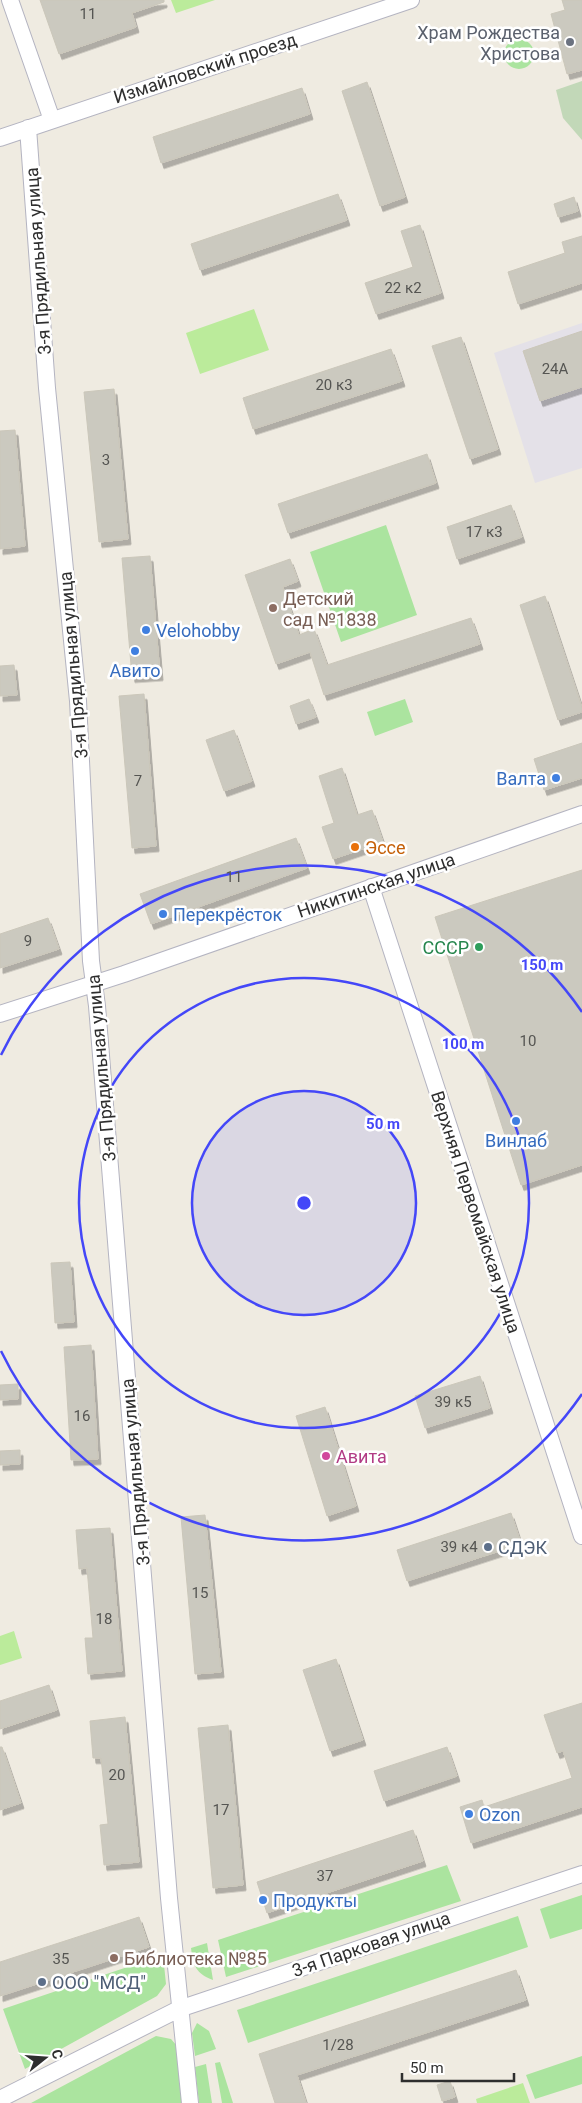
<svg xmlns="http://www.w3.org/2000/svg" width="582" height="2103" font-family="Roboto,sans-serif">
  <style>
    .industrial { fill: #e4e1e8 }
    .green { fill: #abe49f }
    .cemetery { fill: #c2d8b8 }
    .pitch { fill: #bbeb9b }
    .building { fill: #cbc9bf; stroke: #cbc7ba; filter: url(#shadow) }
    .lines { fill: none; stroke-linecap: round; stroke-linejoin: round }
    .minor-casing { stroke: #b4b4c1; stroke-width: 18 }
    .minor { stroke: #fff; stroke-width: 16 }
    .ring { fill: none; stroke: #4447f8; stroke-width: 2.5 }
    .worship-dot { fill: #6b7280; stroke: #fff; stroke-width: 2 }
    .education-dot { fill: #8d6e63; stroke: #fff; stroke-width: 2 }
    .shop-dot { fill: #3f7fe0; stroke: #fff; stroke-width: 2 }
    .food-dot { fill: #e8710a; stroke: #fff; stroke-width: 2 }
    .leisure-dot { fill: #2e9e5b; stroke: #fff; stroke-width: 2 }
    .hotel-dot { fill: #d1479c; stroke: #fff; stroke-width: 2 }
    .service-dot { fill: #5c6f8a; stroke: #fff; stroke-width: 2 }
    .labels { text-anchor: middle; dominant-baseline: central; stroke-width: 5; stroke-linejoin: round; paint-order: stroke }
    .number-label { font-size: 15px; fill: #555552 }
    .worship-label { font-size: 18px; fill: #5b616d; stroke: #fff; text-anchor: end }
    .street-label { font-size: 18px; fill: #2e2e2e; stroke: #fff }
    .education-label { font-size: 18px; fill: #785e54; stroke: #fff; text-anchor: start }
    .shop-label { font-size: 18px; fill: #366cbe; stroke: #fff; text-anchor: start }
    .food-label { font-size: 18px; fill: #c56008; stroke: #fff; text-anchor: start }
    .leisure-label { font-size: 18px; fill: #27864d; stroke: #fff; text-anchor: end }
    .hotel-label { font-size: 18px; fill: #b23c85; stroke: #fff; text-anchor: start }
    .service-label { font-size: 18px; fill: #4e5e75; stroke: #fff; text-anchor: start }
    .centre { fill: #4447f8; stroke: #fff; stroke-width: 2.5 }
    .ring-label { font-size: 15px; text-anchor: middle; font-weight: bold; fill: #4447f8; stroke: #fff; stroke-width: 5; stroke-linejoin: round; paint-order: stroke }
  </style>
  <defs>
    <filter id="shadow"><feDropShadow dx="3" dy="5.5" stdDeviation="0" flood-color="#0004"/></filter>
  </defs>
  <rect width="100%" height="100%" fill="#efebe1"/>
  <path class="industrial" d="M582 323V468L535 483 494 353Z"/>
  <path class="green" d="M504 54a15 15 0 1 1 30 0a15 15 0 1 1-30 0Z
    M386 525 417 615 341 642 310 552Z
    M405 699 413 722 375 736 367 712Z
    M447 1865 461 1901 226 1977 218 1940Z
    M582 1895V1929L550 1939 540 1909Z
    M518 1916 528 1947 248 2043 237 2010Z
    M207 1943 213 1980C196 1974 193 1965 191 1948Z
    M163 1955 166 1984 157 1996 25 2069 3 2009Z
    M197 2023 209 2031 216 2049 195 2056 192 2033Z
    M156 2036 171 2039 177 2046 182 2103H31Z
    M582 2056V2084L535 2099 526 2075Z
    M220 2062 233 2103H222L215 2063Z
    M206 2064 212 2103H199L195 2067Z"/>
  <path class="cemetery" d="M582 81V140L563 118 556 90Z"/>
  <path class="pitch" d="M171 0H215L176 13Z
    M254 309 269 350 200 374 186 333Z
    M14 1631 22 1658 0 1665V1636Z
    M523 2083 530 2103H477L476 2099Z"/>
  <path class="building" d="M40 0H164V2L132 13 136 27 59 54Z
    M562 0H582V70L567 74 551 14 565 10Z
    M367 82 405 197 380 206 342 91Z
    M302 88 310 114 161 163 153 137Z
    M338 194 347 220 200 270 191 244Z
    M574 197 578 211 558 217 554 204Z
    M420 225 441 293 376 314 365 283 413 267 401 231Z
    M582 236V283L518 304 508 272 565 253 562 242Z
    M582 331V387L540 401 523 351Z
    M461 337 498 449 470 459 432 346Z
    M391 349 402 381 253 429 243 398Z
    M114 389 128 539 99 542 84 392Z
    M15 430 25 546 0 549V431Z
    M427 454 436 483 288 533 278 504Z
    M511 505 522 537 457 559 447 527Z
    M150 556 160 675 132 677 122 558Z
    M290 559 298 581 283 587 299 635 314 629 327 665 471 618 480 644 324 695 310 652 276 664 245 575Z
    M545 596 582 708V712L558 720 520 605Z
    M14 665 17 695 0 696V666Z
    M144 694 156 846 132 848 119 696Z
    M309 699 316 717 296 724 290 706Z
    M234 730 252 781 224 791 206 740Z
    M582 743V778L544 790 534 759Z
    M342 768 357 815 372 810 383 842 333 859 322 827 334 823 319 776Z
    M296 838 307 868 151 924 140 894Z
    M582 870V1165L521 1185 435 917Z
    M48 918 59 949 0 968V934Z
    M70 1262 74 1322 55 1323 51 1263Z
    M91 1345 98 1459 71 1460 64 1347Z
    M480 1376 490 1408 425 1428 415 1396Z
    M18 1384V1399L0 1400V1385Z
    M325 1407 356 1506 327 1516 296 1416Z
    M20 1450V1464L0 1465V1451Z
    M511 1513 521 1544 407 1581 397 1550Z
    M205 1515 221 1672 195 1674 181 1517Z
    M110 1528 122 1671 88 1674 85 1638H93L87 1568 79 1569 76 1530Z
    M336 1659 363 1740 330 1751 303 1670Z
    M49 1685 57 1710 0 1729V1701Z
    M582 1703V1807L471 1843 460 1807 482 1800 484 1807 572 1778 563 1751 557 1753 544 1715Z
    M125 1717 139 1862 104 1865 100 1825 108 1824 101 1758H93L90 1721Z
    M228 1725 243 1885 213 1888 198 1728Z
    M0 1747H2L21 1803 0 1810Z
    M447 1747 457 1776 384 1801 374 1771Z
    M413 1830 423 1861 267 1913 257 1882Z
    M139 1917 149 1947 0 1996V1962Z
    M516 1970 526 2000 297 2075 306 2103H275L259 2054Z
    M450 2081 455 2097 442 2101 437 2085Z"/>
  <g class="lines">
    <defs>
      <path id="minor" d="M10 0 52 120
        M28 128 47 388 78 701 91 961 97 1006 169 1898 190 2103
        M0 138 411 0
        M371 887 582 1536
        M0 1014 124 974 582 814
        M0 2099 179 2009 582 1874"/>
    </defs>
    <use href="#minor" class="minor-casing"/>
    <use href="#minor" class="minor"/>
  </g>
  <circle cx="304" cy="1203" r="112" fill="#4447f8" fill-opacity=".12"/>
  <g class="ring">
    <circle cx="304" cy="1203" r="112"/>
    <circle cx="304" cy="1203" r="225"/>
    <path d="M582 1394A337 337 0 0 1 1 1351M1 1055A337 337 0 0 1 582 1012"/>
  </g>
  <circle class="worship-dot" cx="570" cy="42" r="5"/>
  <g class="education-dot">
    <circle cx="273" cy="608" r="5"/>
    <circle cx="114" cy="1958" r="5"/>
  </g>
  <g class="shop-dot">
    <circle cx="146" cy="630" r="5"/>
    <circle cx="135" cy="651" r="5"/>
    <circle cx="556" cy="778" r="5"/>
    <circle cx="163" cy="914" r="5"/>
    <circle cx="516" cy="1121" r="5"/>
    <circle cx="469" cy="1814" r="5"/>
    <circle cx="263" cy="1900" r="5"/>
  </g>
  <circle class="food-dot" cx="355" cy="847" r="5"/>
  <circle class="leisure-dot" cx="479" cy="947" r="5"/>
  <circle class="hotel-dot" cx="326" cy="1456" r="5"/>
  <g class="service-dot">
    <circle cx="488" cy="1547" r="5"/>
    <circle cx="42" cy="1982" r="5"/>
  </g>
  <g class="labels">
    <g class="number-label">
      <text x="88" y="14">11</text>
      <text x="403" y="288">22 к2</text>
      <text x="555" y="369">24А</text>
      <text x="334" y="385">20 к3</text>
      <text x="106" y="460">3</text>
      <text x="484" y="532">17 к3</text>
      <text x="138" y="781">7</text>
      <text x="234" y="877">11</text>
      <text x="28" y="941">9</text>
      <text x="528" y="1041">10</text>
      <text x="453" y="1402">39 к5</text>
      <text x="82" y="1416">16</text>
      <text x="459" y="1547">39 к4</text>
      <text x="200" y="1593">15</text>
      <text x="104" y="1619">18</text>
      <text x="117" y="1775">20</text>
      <text x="221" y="1810">17</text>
      <text x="325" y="1876">37</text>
      <text x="61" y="1959">35</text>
      <text x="338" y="2045">1/28</text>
    </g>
    <g class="worship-label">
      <text x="560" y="32">Храм Рождества<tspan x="560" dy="21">Христова</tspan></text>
    </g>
    <g class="street-label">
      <text transform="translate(205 68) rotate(-18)">Измайловский проезд</text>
      <text transform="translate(38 261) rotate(-94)">3-я Прядильная улица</text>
      <text transform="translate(73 665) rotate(-95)">3-я Прядильная улица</text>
      <text transform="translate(376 885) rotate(-19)">Никитинская улица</text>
      <text transform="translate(101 1068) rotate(-95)">3-я Прядильная улица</text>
      <text transform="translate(476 1212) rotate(72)">Верхняя Первомайская улица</text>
      <text transform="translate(135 1472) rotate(-95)">3-я Прядильная улица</text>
      <text transform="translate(371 1944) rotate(-19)">3-я Парковая улица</text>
    </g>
    <g class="education-label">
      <text x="283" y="598">Детский<tspan x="283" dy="21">сад №1838</tspan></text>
      <text x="124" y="1958">Библиотека №85</text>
    </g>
    <g class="shop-label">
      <text x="156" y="630">Velohobby</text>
      <text x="135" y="670" text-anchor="middle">Авито</text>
      <text x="546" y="778" text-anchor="end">Валта</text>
      <text x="173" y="914">Перекрёсток</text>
      <text x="516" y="1140" text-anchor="middle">Винлаб</text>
      <text x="479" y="1814">Ozon</text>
      <text x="273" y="1900">Продукты</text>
    </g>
    <g class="food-label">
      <text x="365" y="847">Эссе</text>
    </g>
    <g class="leisure-label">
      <text x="469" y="947">СССР</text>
    </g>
    <g class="hotel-label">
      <text x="336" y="1456">Авита</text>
    </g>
    <g class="service-label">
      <text x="498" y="1547">СДЭК</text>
      <text x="52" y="1982">ООО "МСД"</text>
    </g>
  </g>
  <circle cx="304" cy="1203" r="8" class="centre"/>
  <g class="ring-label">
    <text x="542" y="970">150 m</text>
    <text x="463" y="1049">100 m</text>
    <text x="383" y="1129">50 m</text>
  </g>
  <g transform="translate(45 2058) rotate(73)" stroke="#ffffff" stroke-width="4" paint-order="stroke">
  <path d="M0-4L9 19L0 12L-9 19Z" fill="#2e2e2e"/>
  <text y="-8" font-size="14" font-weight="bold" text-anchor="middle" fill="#2e2e2e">С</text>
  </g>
  <path d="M402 2073v8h112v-8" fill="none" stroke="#2e2e2e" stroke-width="2.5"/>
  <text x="410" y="2073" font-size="15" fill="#2e2e2e" stroke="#ffffff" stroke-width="4" paint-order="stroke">50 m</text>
</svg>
